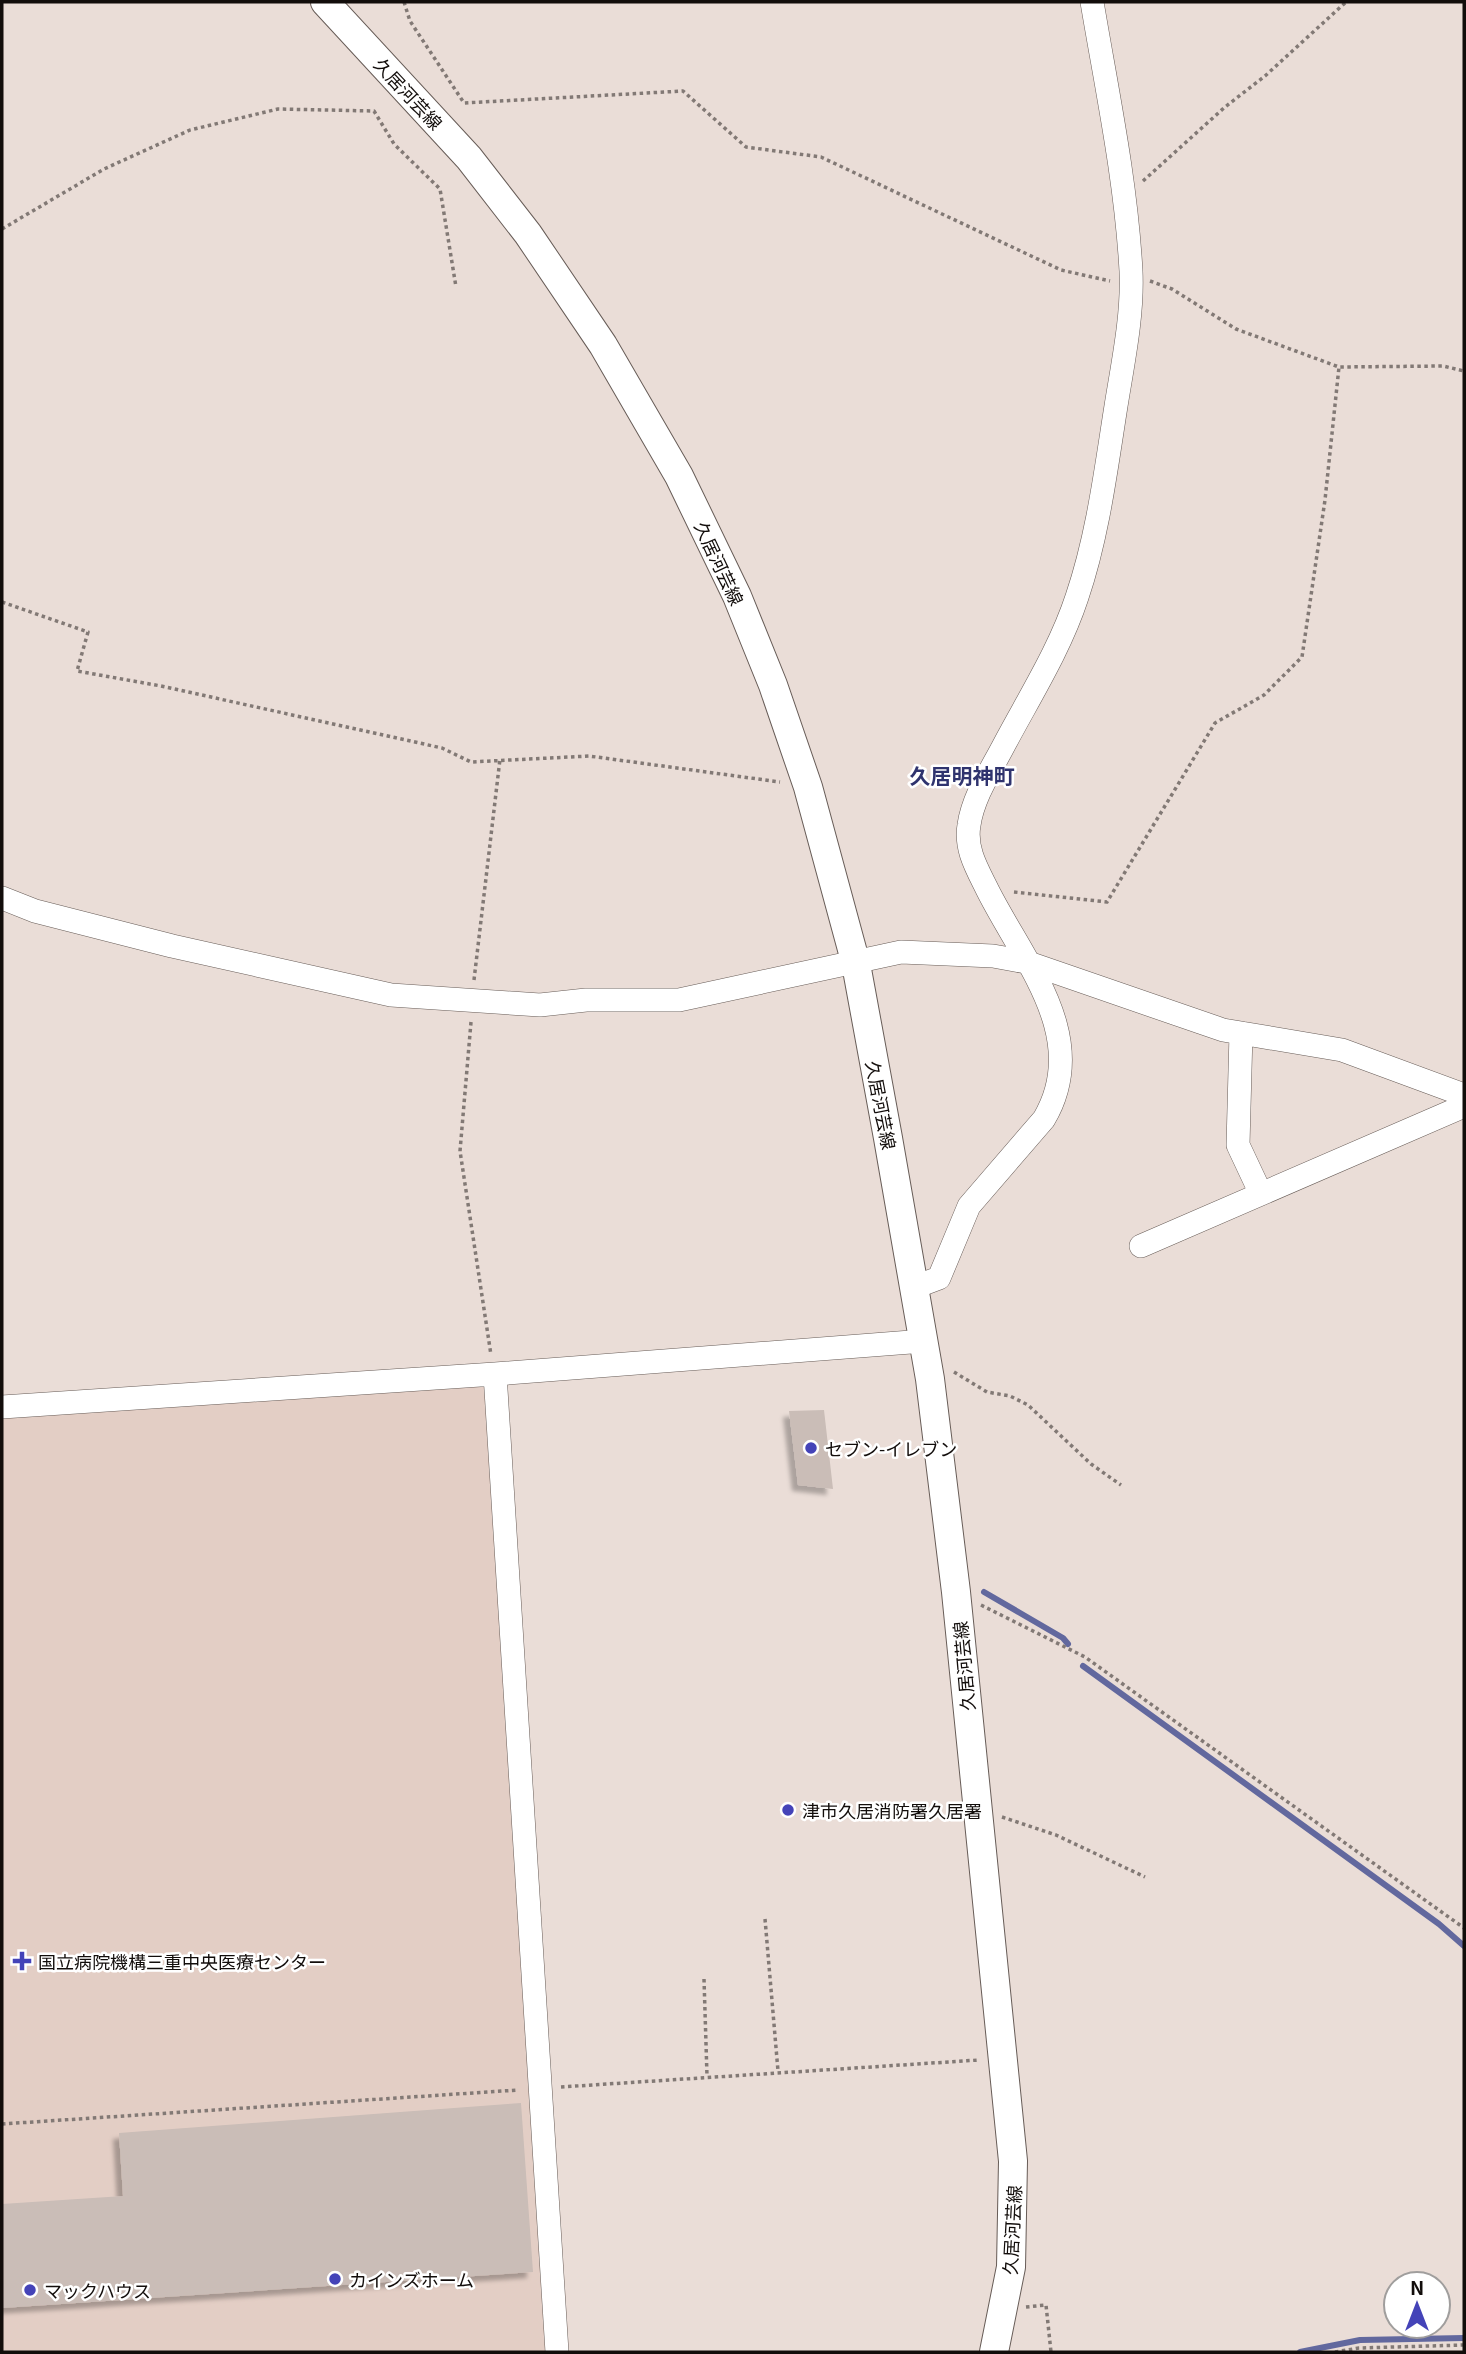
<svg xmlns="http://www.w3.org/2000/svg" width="1466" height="2354" font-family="Georgia,'Noto Sans JP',serif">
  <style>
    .built { fill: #e3cec5 }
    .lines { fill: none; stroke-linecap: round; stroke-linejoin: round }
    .stream { stroke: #62689e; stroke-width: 6 }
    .building { fill: #cabdb7; filter: url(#shadow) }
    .minor-casing { stroke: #675c57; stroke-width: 24 }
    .major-casing { stroke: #675c57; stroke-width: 30 }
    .path { stroke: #827975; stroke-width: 3.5; stroke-dasharray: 3.5 3.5; stroke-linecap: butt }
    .minor { stroke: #fff; stroke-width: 23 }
    .major { stroke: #fff; stroke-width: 28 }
    .poi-dot { fill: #4443b8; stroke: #fff; stroke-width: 2.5 }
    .labels { text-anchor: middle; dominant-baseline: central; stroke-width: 5; stroke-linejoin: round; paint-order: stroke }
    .street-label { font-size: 18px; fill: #120d0b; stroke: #fff }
    .poi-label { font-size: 18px; fill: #120d0b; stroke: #fff; text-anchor: start }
    .quarter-label { font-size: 21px; font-weight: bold; fill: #2f336e; stroke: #fff }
  </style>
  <defs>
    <filter id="shadow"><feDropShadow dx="-6" dy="6" stdDeviation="2" flood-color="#0004"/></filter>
  </defs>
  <rect width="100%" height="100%" fill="#eaddd7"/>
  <path class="built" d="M495 1374 559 2352H2V1407Z"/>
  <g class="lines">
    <path class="stream" d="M984 1592 1063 1638 1068 1644
      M1083 1666 1439 1924 1464 1946
      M1300 2352 1360 2340 1464 2338"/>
  </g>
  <path class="building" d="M824 1410 833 1489 798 1485 789 1411Z
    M521 2103 533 2272 2 2308V2204L123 2196 119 2133Z"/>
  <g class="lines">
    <defs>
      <path id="minor" d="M2 898 35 911 172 946 391 995 540 1005 586 1000H679L901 952 993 956 1026 962 1223 1030 1342 1050 1464 1095
        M1241 1033 1238 1145 1261 1194
        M1141 1246 1464 1106
        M915 1287 939 1278 969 1206 1044 1119C1093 1036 1021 959 986 887 976 867 965 848 969 825 973 797 991 770 1004 745 1030 696 1060 649 1077 597 1098 535 1106 469 1116 406 1123 362 1133 315 1131 271 1126 180 1107 91 1092 2
        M495 1374 557 2352
        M2 1407 495 1374 924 1341"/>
      <path id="major" d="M325 2 469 158 528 234 603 345 679 476 737 596 773 685 808 787 856 964 888 1138 930 1379 956 1592 1013 2161 1011 2267 994 2352"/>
    </defs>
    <use href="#minor" class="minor-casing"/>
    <use href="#major" class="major-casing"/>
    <path class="path" d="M404 2 410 21 464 103 683 91 746 147 821 157 1061 270 1110 281
      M1143 181 1225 107 1265 76 1346 2
      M2 229 104 169 190 130 278 109 374 111 394 144 440 189 456 287
      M1150 281 1172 289 1236 329 1339 367 1443 366 1464 371
      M2 602 88 632 77 671 161 686 442 748 471 762 589 756 780 782
      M1014 892 1107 902 1215 723 1264 695 1302 657 1325 500 1339 367
      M474 980 500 759
      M471 1022 460 1151 491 1355
      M954 1372 987 1392 1010 1396 1028 1405 1091 1464 1121 1485
      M981 1605 1085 1657 1464 1928
      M1002 1817 1056 1835 1145 1877
      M765 1919 778 2071
      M704 1979 707 2076
      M561 2087 979 2060
      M2 2124 518 2090
      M1026 2307 1046 2305 1051 2352
      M1335 2352 1359 2348 1464 2345"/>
    <use href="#minor" class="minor"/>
    <use href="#major" class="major"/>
  </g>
  <g class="poi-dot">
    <circle cx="811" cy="1448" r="7"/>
    <circle cx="788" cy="1810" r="7"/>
    <path d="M18.5 1950.5h7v7h7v7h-7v7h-7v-7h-7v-7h7z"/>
    <circle cx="335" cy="2279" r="7"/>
    <circle cx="30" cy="2290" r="7"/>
  </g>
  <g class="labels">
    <g class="street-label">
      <text transform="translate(409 93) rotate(47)">久居河芸線</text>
      <text transform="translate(720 563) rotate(65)">久居河芸線</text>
      <text transform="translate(882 1105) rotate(79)">久居河芸線</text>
      <text transform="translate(963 1666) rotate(-95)">久居河芸線</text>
      <text transform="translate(1011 2230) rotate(-87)">久居河芸線</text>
    </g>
    <g class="poi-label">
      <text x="825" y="1448">セブン-イレブン</text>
      <text x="802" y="1810">津市久居消防署久居署</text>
      <text x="38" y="1961">国立病院機構三重中央医療センター</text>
      <text x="349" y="2279">カインズホーム</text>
      <text x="44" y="2290">マックハウス</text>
    </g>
    <g class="quarter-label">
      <text x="962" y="775">久居明神町</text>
    </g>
  </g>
  <rect width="1466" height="2354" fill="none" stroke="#120d0b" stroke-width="7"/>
  <g transform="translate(1417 2305)"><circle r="33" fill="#ffffff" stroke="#a09e9d" stroke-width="2"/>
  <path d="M0-5L12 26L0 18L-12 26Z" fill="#4443b8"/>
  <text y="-10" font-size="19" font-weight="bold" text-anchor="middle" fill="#120d0b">N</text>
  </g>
</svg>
